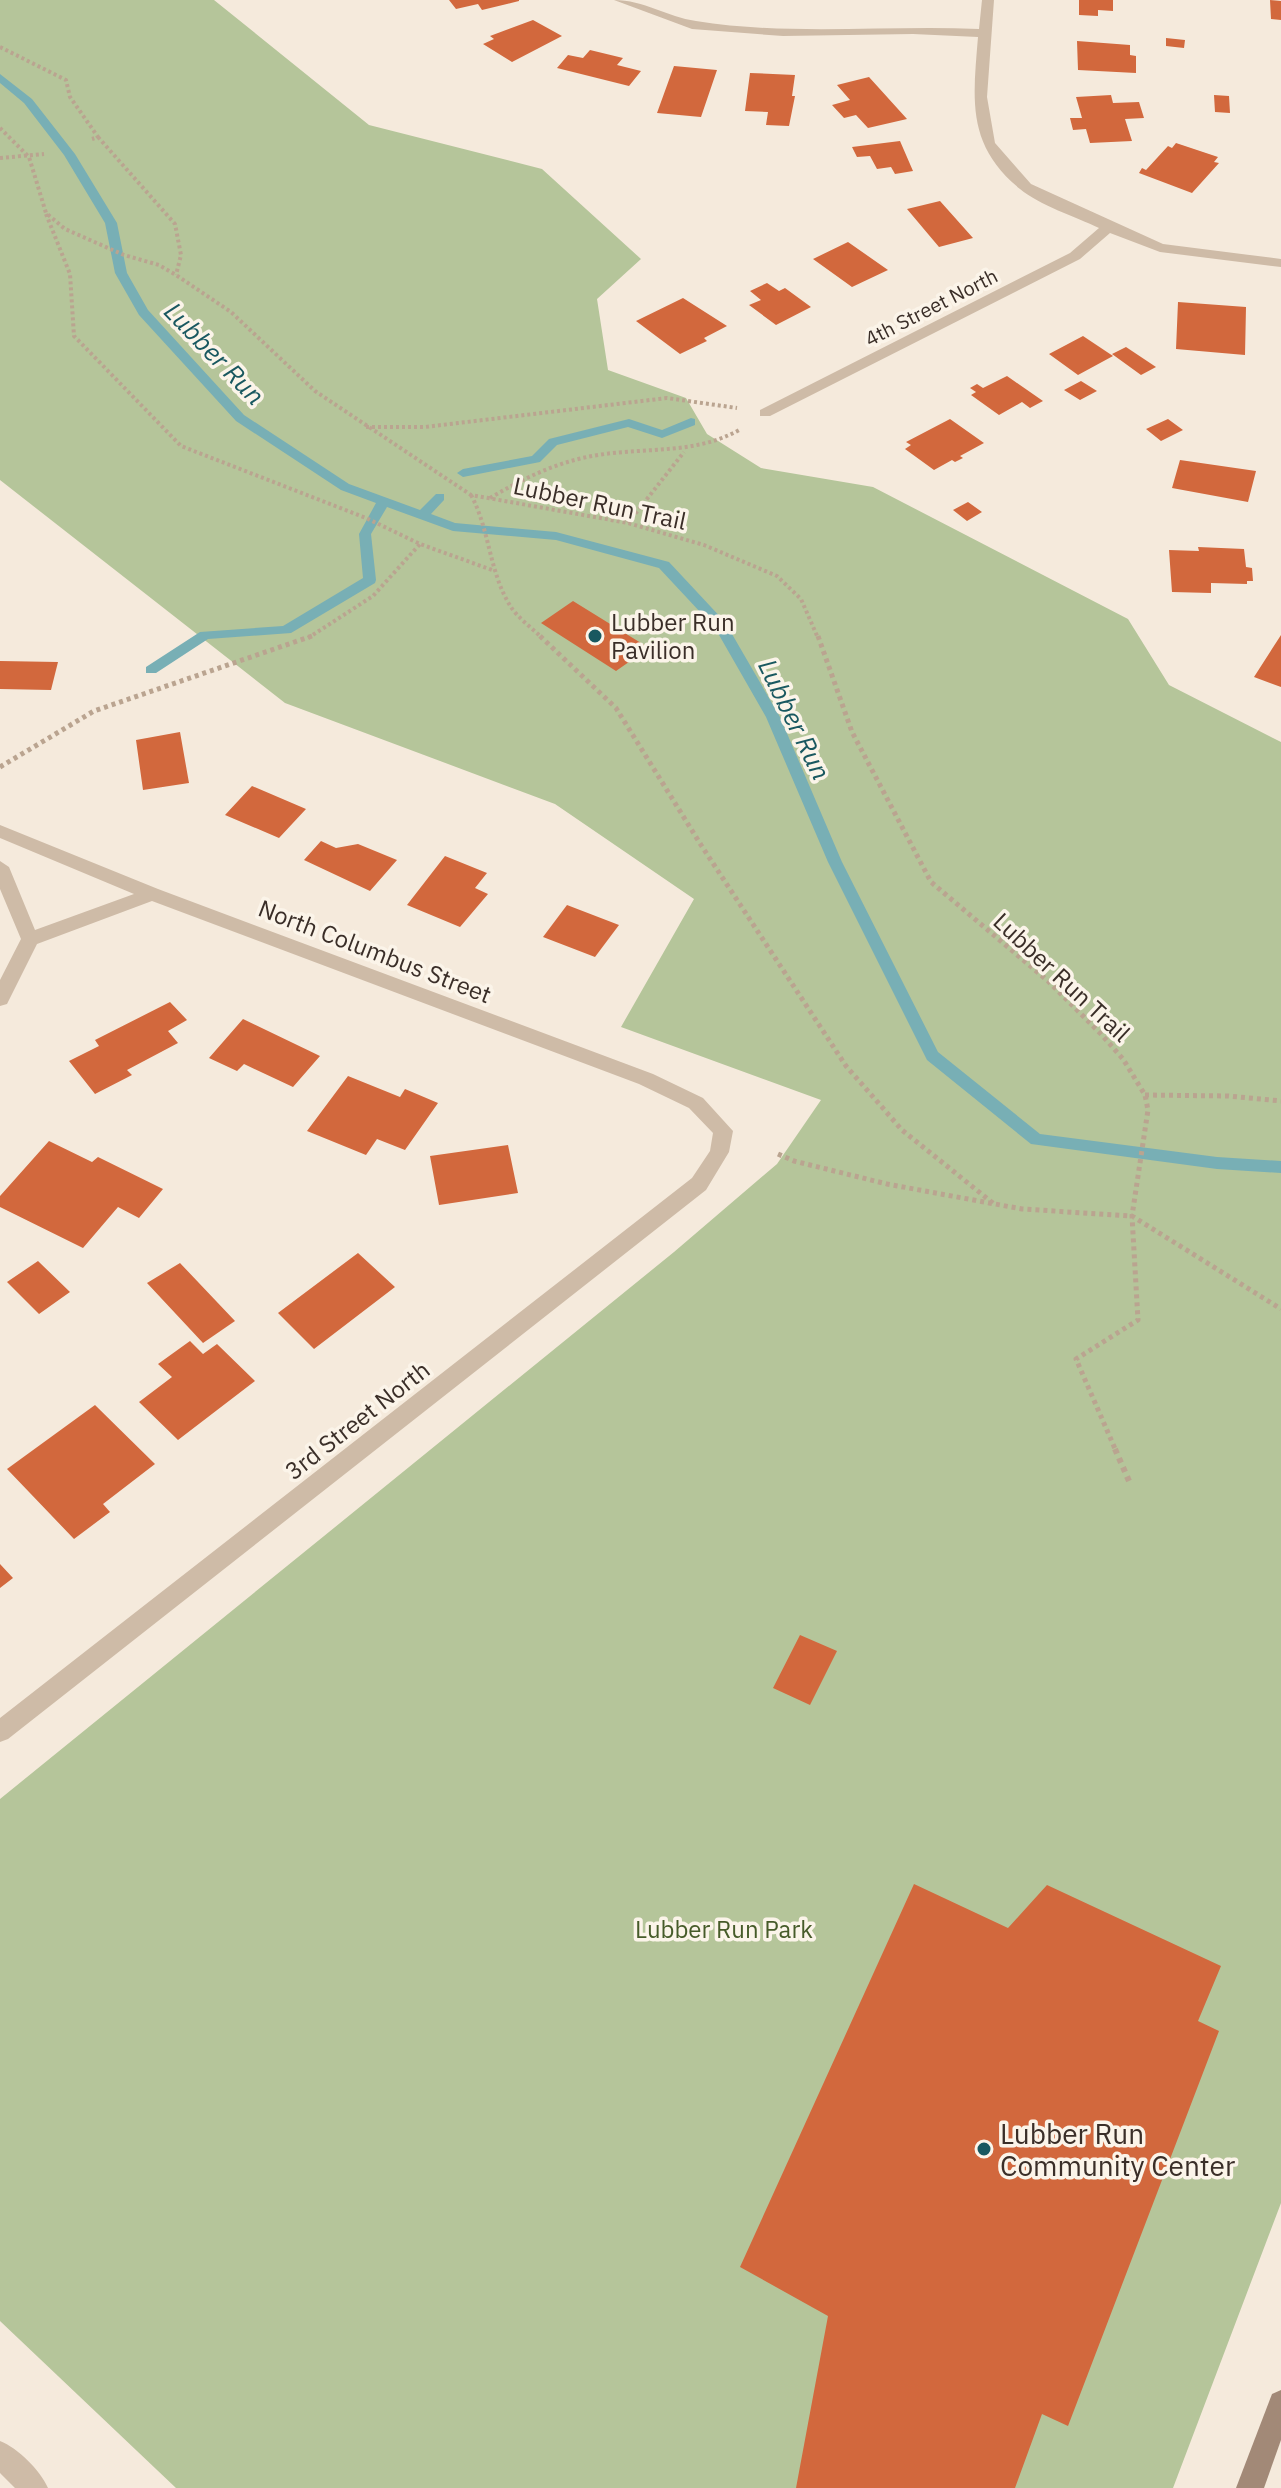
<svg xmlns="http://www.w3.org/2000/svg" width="1281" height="2488" font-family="'IBM Plex Sans',sans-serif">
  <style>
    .green { fill: #b5c59a }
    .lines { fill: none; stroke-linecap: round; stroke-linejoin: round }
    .stream { fill: #78afb5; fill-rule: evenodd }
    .building { fill: #d2683d }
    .path-far2 { stroke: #baa490; stroke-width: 4; stroke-dasharray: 3 3; stroke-linecap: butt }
    .path-far1 { stroke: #baa490; stroke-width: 5; stroke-dasharray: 4 4; stroke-linecap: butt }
    .path { stroke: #baa490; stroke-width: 6; stroke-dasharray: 5 5; stroke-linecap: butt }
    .minor { fill: #cebba7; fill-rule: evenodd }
    .secondary { fill: #a28977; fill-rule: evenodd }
    .poi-dot { fill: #195860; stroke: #fbf4e9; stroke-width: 3 }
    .labels { text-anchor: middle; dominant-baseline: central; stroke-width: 7; stroke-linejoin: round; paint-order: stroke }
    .far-street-label { font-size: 20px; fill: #3a2e28; stroke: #fbf4e9 }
    .street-label { font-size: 24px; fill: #3a2e28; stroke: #fbf4e9 }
    .poi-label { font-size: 24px; fill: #3a2e28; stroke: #fbf4e9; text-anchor: start }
    .park-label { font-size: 24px; fill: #465b29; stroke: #fbf4e9 }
    .water-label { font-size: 26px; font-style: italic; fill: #195860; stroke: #fbf4e9 }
    .near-poi-label { font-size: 28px; fill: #3a2e28; stroke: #fbf4e9; text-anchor: start }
  </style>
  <rect width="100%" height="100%" fill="#f5eadc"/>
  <path class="green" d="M0 0H214L369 125 542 169 641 259 597 299 608 370 686 398 707 434 761 468 873 487 1128 619 1169 685 1281 742V2203L1173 2488H176L0 2321V1799L674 1252 777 1164 821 1100 621 1027 694 899 555 804 285 703 0 480Z"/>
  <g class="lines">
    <path class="stream" d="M0 74 32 99 75 154 117 223 127 273 148 310 244 415 349 484 420 510 436 494H444V500L431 514 455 523 556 532 669 562 725 622 780 717 842 862 938 1052 1040 1134 1217 1157 1281 1161V1173L1217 1169 1031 1144 927 1060 828 862 766 717 715 628 659 568 556 540 453 531 387 507 371 534 376 580 375 583 291 633 208 639 156 673H146V667L200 632 283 626 363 578 359 534 376 503 341 490 236 421 139 315 115 273 105 223 64 155 24 103 0 83Z
      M691 418 695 419V425L662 438 628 427 557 445 540 462 463 477 457 473 463 469 532 456 549 439 629 419 662 430Z"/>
  </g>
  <path class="building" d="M449 0H519V1L482 10 478 4 456 9Z
    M1079 0H1113V11L1098 10V16L1079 15Z
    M1270 0 1281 1V20L1271 19Z
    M533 20 562 36 512 62 483 44 494 39 490 36Z
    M1166 38 1185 40 1184 48 1166 46Z
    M1077 41 1130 45V55L1136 56V73L1078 70Z
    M590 50 623 58 617 65 641 71 629 86 557 68 568 55 583 58Z
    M674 66 717 70 701 117 657 113Z
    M750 73 795 75 792 96H795L789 126 766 125 768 112 745 111Z
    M869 77 907 119 868 128 856 115 844 118 832 105 850 100 837 85Z
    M1111 95 1113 103 1139 102 1144 118 1125 119 1132 141 1090 143 1086 129 1073 130 1070 118H1082L1076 97Z
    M1214 95 1229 96 1230 113 1215 112Z
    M900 141 913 171 895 174 891 167 877 169 870 156 857 157 852 147Z
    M1176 143 1218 157 1214 162 1219 163 1192 193 1139 173 1142 168 1146 170 1168 146 1172 148Z
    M940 201 973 238 939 247 907 209Z
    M848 242 888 270 852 287 813 259Z
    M767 283 779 291 785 288 811 307 776 325 749 305 761 300 750 291Z
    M683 298 727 326 704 338 707 341 680 354 636 321Z
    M1178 302 1246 307 1245 355 1176 349Z
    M1083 336 1113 356 1078 375 1049 354Z
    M1126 347 1156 367 1141 375 1112 354Z
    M1007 376 1043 401 1030 408 1022 402 999 415 971 395 976 392 970 388 977 384 983 388Z
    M1081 381 1097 391 1080 400 1064 390Z
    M950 419 984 443 960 456 963 458 955 462 952 460 934 470 905 449 911 445 906 442Z
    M1168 419 1183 430 1161 441 1146 429Z
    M1180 460 1256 471 1248 502 1172 488Z
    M968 502 982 512 967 521 953 510Z
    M1198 547 1244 549 1246 567 1252 568 1253 581H1247V584L1211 583V593L1172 592 1169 550 1199 551Z
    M573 601 649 648 616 671 541 623Z
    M1281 635V687L1254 677Z
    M0 661 58 662 51 690 0 689Z
    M180 732 189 783 143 790 136 740Z
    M252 786 306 809 279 838 225 815Z
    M321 841 336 848 358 844 397 860 370 891 304 860Z
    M445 856 487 873 475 888 488 894 460 927 407 905Z
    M567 905 619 925 595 957 543 937Z
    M170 1002 187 1020 168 1031 178 1043 127 1070 132 1075 95 1094 69 1061 99 1046 95 1040Z
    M243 1019 320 1056 293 1087 244 1064 237 1071 209 1058Z
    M348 1076 400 1097 405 1089 438 1103 405 1150 377 1139 366 1155 307 1131Z
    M49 1141 92 1162 98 1157 163 1189 139 1218 118 1207 83 1248 0 1207V1196Z
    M508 1145 518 1193 439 1205 430 1156Z
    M358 1253 395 1287 314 1349 278 1313Z
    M38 1261 70 1292 39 1314 7 1282Z
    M180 1263 235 1321 203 1343 147 1283Z
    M190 1341 203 1354 217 1344 255 1381 178 1440 139 1402 172 1377 158 1364Z
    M95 1405 155 1464 103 1504 110 1512 74 1539 7 1469Z
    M0 1564 13 1578 0 1588Z
    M800 1635 837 1651 810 1705 773 1688Z
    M914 1884 1008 1928 1047 1885 1221 1966 1198 2021 1219 2031 1068 2426 1042 2414 1015 2488H796L828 2316 740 2267Z"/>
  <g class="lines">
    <path class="path-far2" d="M0 47 66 80 70 97 98 137 92 139
      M0 128 29 157 46 213 65 229 124 255 159 265 176 275 231 312 315 391 471 495 628 523 704 545 777 576 801 599 818 638
      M98 137 175 224 181 255 176 275
      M0 158 44 154
      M46 214 70 274 74 336 181 446 366 518 420 544 495 571
      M366 427H425L667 398 737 408
      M471 495C490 530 489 573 511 607 518 618 532 628 542 638
      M490 498C524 478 559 461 598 455 648 447 695 455 741 429
      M628 523 684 452
      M308 638 373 596 420 544"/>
    <path class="path-far1" d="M540 636 616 708 701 845 846 1066 902 1130 994 1204
      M818 636 852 732 931 882 1048 981 1101 1034 1123 1059 1145 1095 1148 1110 1132 1216 1138 1320 1076 1359 1116 1451
      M0 767 94 711 312 636
      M1145 1095 1228 1096 1281 1101
      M778 1154 794 1161 887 1184 1022 1209 1132 1216 1281 1309"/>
    <path class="path" d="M1115 1449 1129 1481"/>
    <path class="minor" d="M614 0C644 0 667 17 696 21 789 36 885 25 979 29L982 0H994L987 97 995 143 1031 184 1163 244 1281 259V267L1160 252 1110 233 1080 259 770 416H760V410L1070 253 1099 228C1076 217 1039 205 1020 189 966 145 973 99 978 37L913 34 783 36 692 29Z
      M0 825 158 889 653 1074 703 1098 733 1131 729 1152 706 1190 8 1739 0 1742V1718L692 1178 710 1151 713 1133 689 1108 639 1084 152 901 37 944 7 1004 0 1006V980L21 939 0 889V861L9 867 35 930 134 894 0 838Z
      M0 2441C18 2448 40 2470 48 2488H15L0 2473Z"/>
    <path class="secondary" d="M1281 2390V2440L1264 2488H1236L1272 2394Z"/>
  </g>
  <g class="poi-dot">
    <circle cx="595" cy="636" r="8"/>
    <circle cx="984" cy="2149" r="8"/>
  </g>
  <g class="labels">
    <g class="far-street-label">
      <text transform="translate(931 307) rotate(-27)">4th Street North</text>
    </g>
    <g class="street-label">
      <text transform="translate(600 503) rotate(12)">Lubber Run Trail</text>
      <text transform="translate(375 951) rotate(21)">North Columbus Street</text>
      <text transform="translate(1062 977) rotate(43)">Lubber Run Trail</text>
      <text transform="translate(357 1420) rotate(-38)">3rd Street North</text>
    </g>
    <g class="poi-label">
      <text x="611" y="622">Lubber Run<tspan x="611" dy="28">Pavilion</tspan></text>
    </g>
    <g class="park-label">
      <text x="724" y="1929">Lubber Run Park</text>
    </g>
    <g class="water-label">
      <text transform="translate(215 353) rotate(46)">Lubber Run</text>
      <text transform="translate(795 719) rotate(64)">Lubber Run</text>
    </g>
    <g class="near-poi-label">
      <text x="1000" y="2133">Lubber Run<tspan x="1000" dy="32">Community Center</tspan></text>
    </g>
  </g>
</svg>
